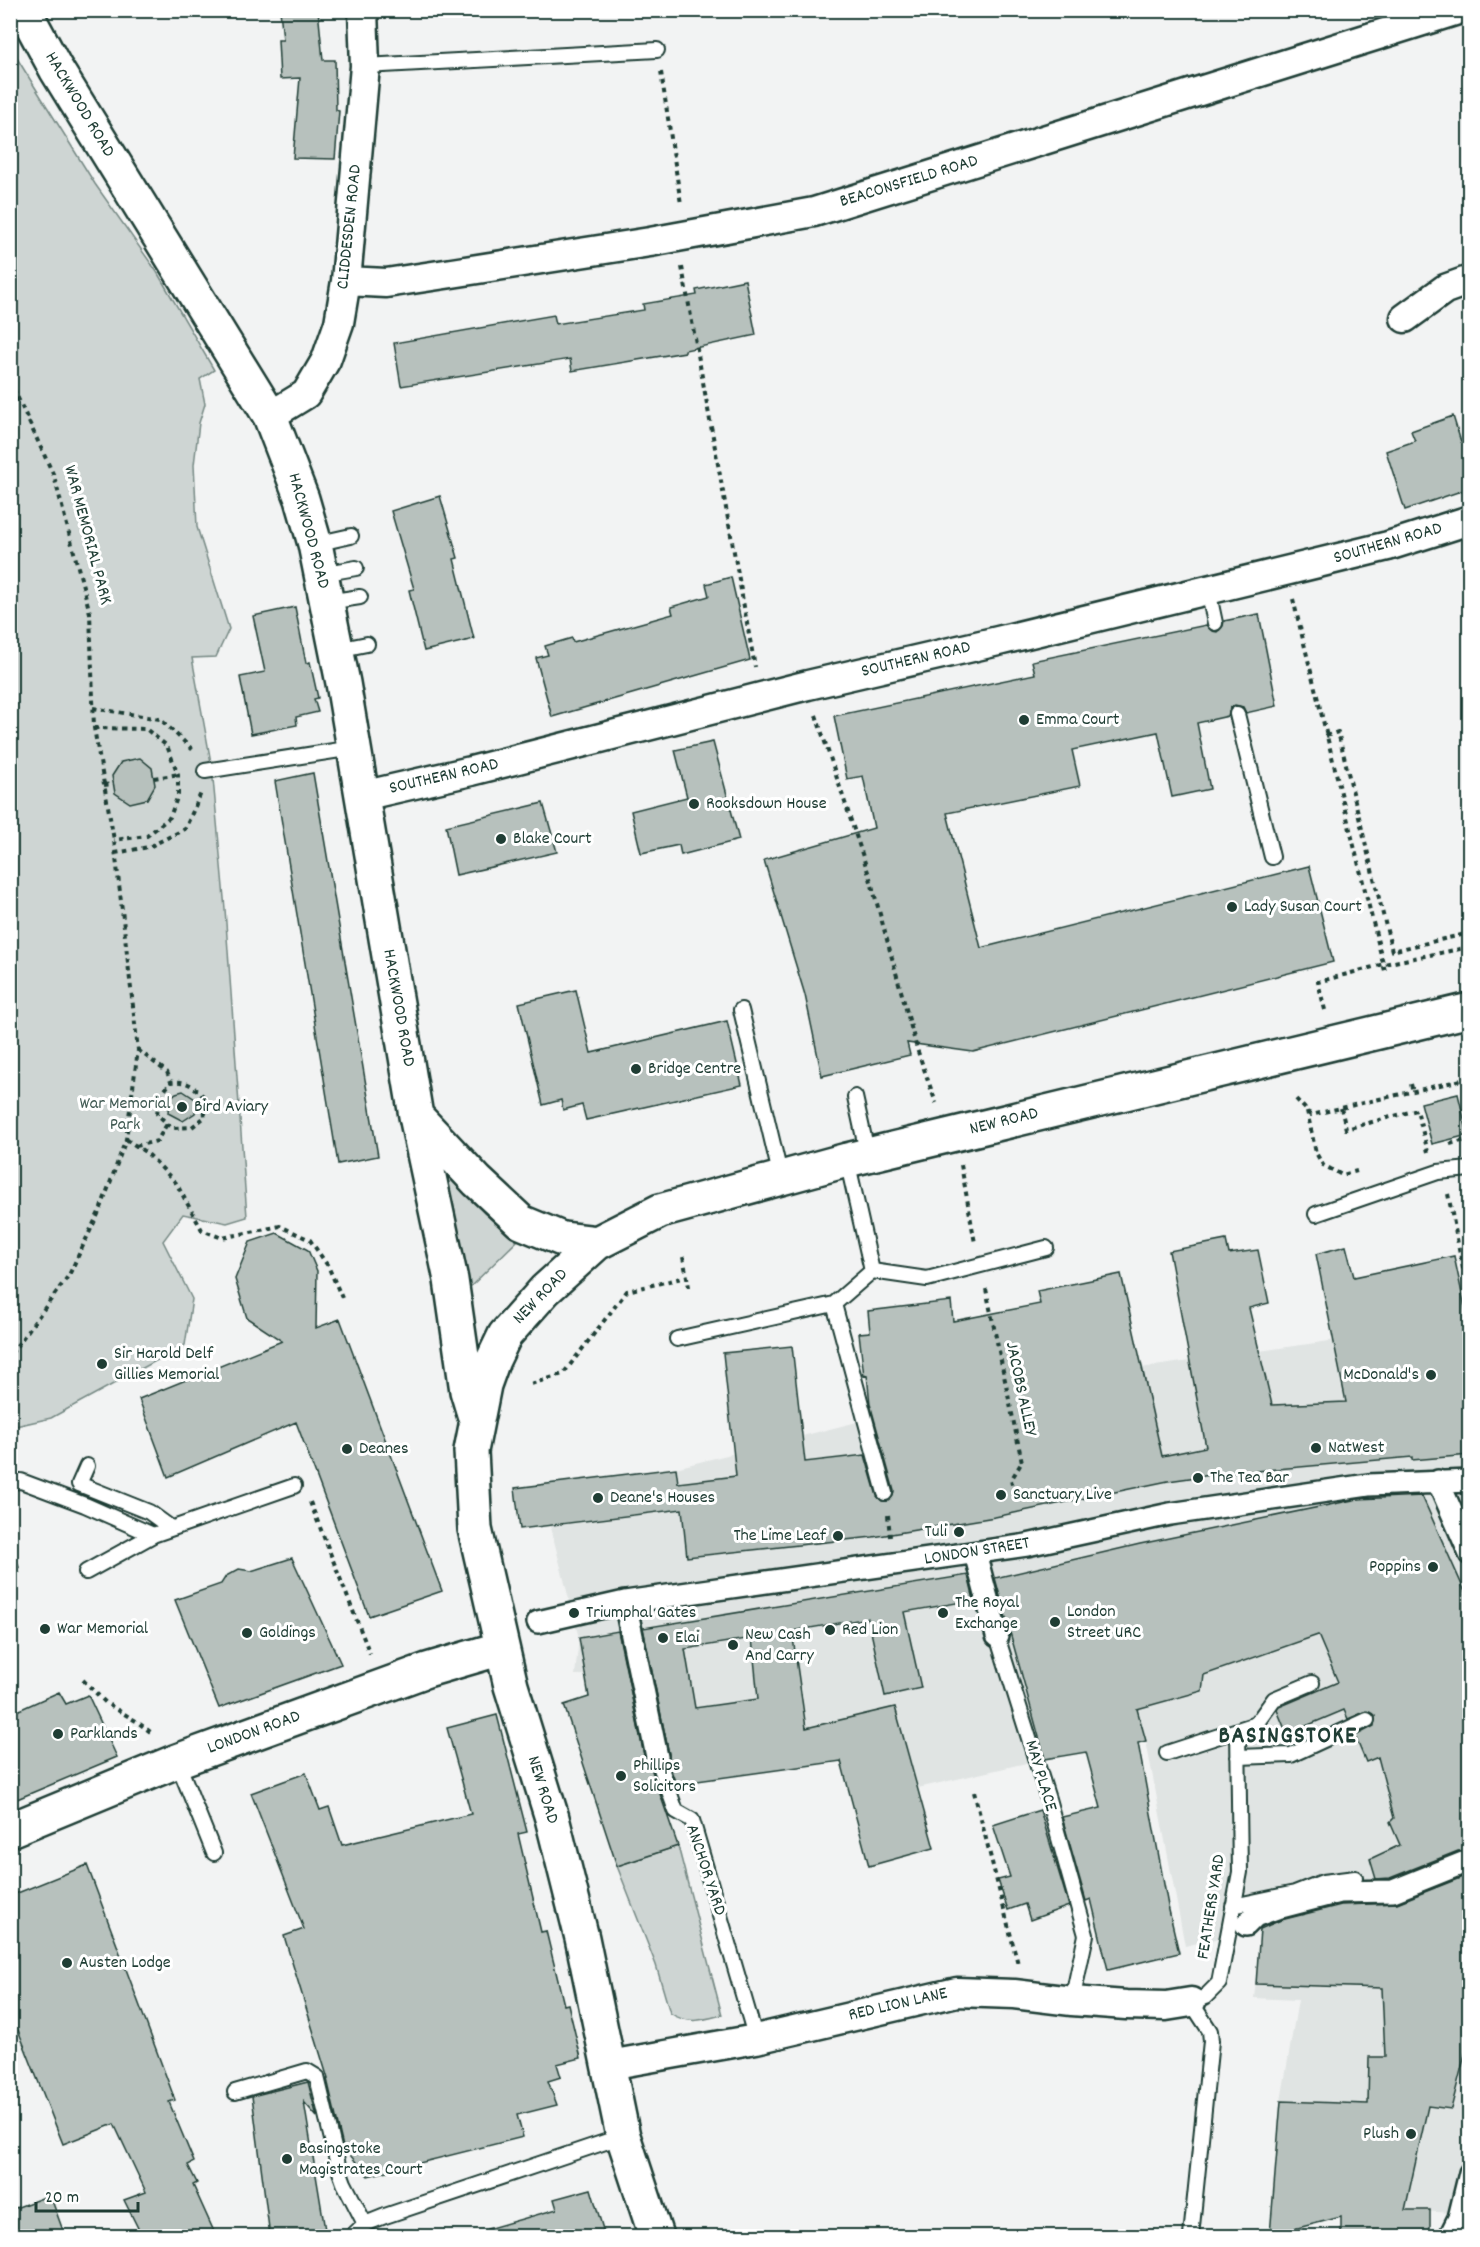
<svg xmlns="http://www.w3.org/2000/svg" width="1480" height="2247" font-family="Dekko,sans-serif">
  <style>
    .built { fill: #e0e4e3 }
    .green { fill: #ced5d3; stroke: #768984; stroke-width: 1.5 }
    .building { fill: #b7c1bd; stroke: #1f3d34; stroke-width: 1.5; fill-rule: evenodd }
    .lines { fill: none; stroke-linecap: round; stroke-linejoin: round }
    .service-casing { stroke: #1f3d34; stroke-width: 18 }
    .pedestrian-casing { stroke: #1f3d34; stroke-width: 26 }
    .minor-casing { stroke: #1f3d34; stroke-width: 33 }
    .tertiary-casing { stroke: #1f3d34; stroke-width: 38 }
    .path { stroke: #1f3d34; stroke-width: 4; stroke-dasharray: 4.5 4.5; stroke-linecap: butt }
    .service { stroke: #fff; stroke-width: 14 }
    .pedestrian { stroke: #fff; stroke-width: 21 }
    .minor { stroke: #fff; stroke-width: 28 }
    .tertiary { stroke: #fff; stroke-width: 33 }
    .poi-dot { fill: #1f3d34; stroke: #fff; stroke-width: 2 }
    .labels { text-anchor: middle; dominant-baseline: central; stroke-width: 6; stroke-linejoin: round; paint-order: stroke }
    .street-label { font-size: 18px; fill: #1f3d34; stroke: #fff }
    .poi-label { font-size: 18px; fill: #1f3d34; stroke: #fff; text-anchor: start }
    .park-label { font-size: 18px; fill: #425b54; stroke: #fff }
    .district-label { font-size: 24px; font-weight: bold; letter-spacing: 1.5px; fill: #1f3d34; stroke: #fff }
  </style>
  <rect width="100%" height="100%" fill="#f2f3f3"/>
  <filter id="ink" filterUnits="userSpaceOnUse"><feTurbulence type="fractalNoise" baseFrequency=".0167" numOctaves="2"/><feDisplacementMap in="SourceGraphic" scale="12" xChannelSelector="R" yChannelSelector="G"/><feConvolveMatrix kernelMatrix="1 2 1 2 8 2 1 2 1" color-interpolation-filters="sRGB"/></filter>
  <g filter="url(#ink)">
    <path class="built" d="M1454 1256 1467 1318H1470L1469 2214 1405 2210 1428 2106 1281 2101 1298 2000 1254 1998 1262 1928 1185 1946 1146 1741 1044 1759 918 1788 895 1707 831 1722 840 1757 812 1765 671 1785 640 1676 575 1675 579 1638 550 1525 681 1508 676 1468 979 1391 1385 1333 1373 1273Z"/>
    <path class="green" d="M10 47 95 184 157 272 214 370 200 379 205 404 199 423 194 465 197 527 229 629 216 657 192 658 212 768 225 909 247 1217 227 1223 183 1214 163 1241 192 1299 185 1345 51 1418 11 1427Z
      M440 1162 484 1213 517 1241 469 1288Z
      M678 1846 722 2015C703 2020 688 2025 670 2013L656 1965 617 1866Z"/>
    <path class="building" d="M280 10H318L323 60H335L336 110 339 111 335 159 293 158 300 78 280 79 278 40H283Z
      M745 280 756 335 685 350V352L572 371 570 359 401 386 394 343 554 315 556 324 644 310 643 304 697 295 696 290Z
      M1453 416 1461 442 1470 439V488L1405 510 1386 451 1415 441 1411 431Z
      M440 496 458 558 454 559 474 639 424 651 409 590 414 589 391 511Z
      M731 577 750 660 552 717 536 658 548 655 545 646 572 638 573 642 673 614 671 607 709 596 706 584Z
      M295 607 306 663 310 662 318 698 314 699 318 712 296 717 297 725 251 734 240 677 265 672 253 616Z
      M1259 614 1277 706 1246 713 1243 707 1235 705 1230 708 1228 716 1197 723 1210 789 1172 797 1158 732 1072 750 1080 786 947 813 981 948 1309 866 1333 962 973 1052 907 1043 910 1055 822 1076 805 995 764 860 874 828 863 776 847 779 834 716 1035 674 1032 661 1206 625 1212 631 1217 632 1223 626 1224 621Z
      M713 742 739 840 681 855 679 845 641 853 631 811 687 797 675 750Z
      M140 758 152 768 155 785 147 799 130 803 115 793 112 776 121 762Z
      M313 773 378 1156 338 1164 275 781Z
      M543 803 557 852 456 875 446 826Z
      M576 990 591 1053 727 1021 742 1085 586 1120 582 1105 563 1110 561 1100 543 1105 519 1003Z
      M183 1091 195 1099 196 1105 195 1113 183 1121 168 1113 169 1099 176 1093Z
      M1458 1094 1468 1135 1432 1144 1421 1103Z
      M277 1233 308 1250 317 1271 316 1328 340 1319 442 1591 369 1616 296 1422 168 1477 139 1399 282 1341 247 1318 235 1279 250 1242Z
      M1226 1240 1229 1254 1258 1250 1269 1303 1249 1308 1272 1405 1346 1402 1316 1254 1346 1246 1354 1277 1454 1256 1470 1331V1455L1412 1460V1457L1211 1475 1168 1481 995 1517 873 1537 687 1557 682 1509 520 1529 515 1488 676 1468 678 1483 736 1476 723 1353 792 1346 805 1462 865 1455 877 1496 882 1501H888L893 1496 894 1491 870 1404 867 1375 864 1376 859 1333 870 1332 868 1311 951 1301 953 1321 1040 1304 1037 1291 1121 1274 1162 1456 1206 1447 1169 1251Z
      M1422 1496 1470 1603V1850L1458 1851 1390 1878 1376 1879 1370 1859 1400 1845 1390 1822 1394 1818 1378 1757 1366 1762 1355 1736 1374 1726 1375 1716 1367 1711 1348 1719 1344 1710 1287 1734 1277 1710 1279 1707 1338 1682 1318 1635 1204 1675 1202 1691 1137 1709 1146 1741 1138 1743 1168 1906 1179 1953 1108 1970 1091 1899 1086 1901 1062 1817 1101 1808 1086 1752 1045 1759 995 1578 1140 1544 1358 1499Z
      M292 1558 341 1664 219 1708 175 1600 221 1584 226 1576 239 1569 251 1571Z
      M968 1575 974 1600 904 1612 921 1688 885 1696 868 1618 792 1631 806 1728 895 1707 934 1848 869 1866 841 1761 676 1784 668 1762 669 1754 643 1628ZM752 1638 758 1699 695 1708 685 1649Z
      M618 1631 645 1760 651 1768 678 1846 617 1866 564 1705 589 1697 579 1638Z
      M59 1692 66 1704 88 1695 117 1757 10 1802V1714Z
      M497 1715 527 1832 518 1834 541 1932 546 1931 564 2005 568 2004 581 2058 557 2064 561 2077 548 2081 557 2105 517 2115 523 2137 368 2176 343 2147 327 2079H328L284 1936 304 1929 251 1793 306 1773 320 1810 329 1807 342 1845 471 1814 447 1728Z
      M1040 1810 1069 1906 1030 1920 1025 1904 1008 1910 998 1880 1010 1877 993 1825Z
      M87 1865 175 2100 169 2102 194 2162 188 2165 197 2183 193 2185 216 2236H142L124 2200 146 2192 114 2124 63 2144 18 2030 10 2033V1896Z
      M1465 1876H1470V2035L1451 2109 1428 2106 1405 2210H1430V2236H1341V2217L1270 2235 1281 2101 1368 2104 1369 2057H1385L1382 1988 1256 1984 1260 1929 1281 1920 1341 1905 1397 1903Z
      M308 2082 317 2117 304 2102 326 2236H270L252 2096Z
      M591 2189 605 2236H488L487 2229 557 2209 554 2199Z
      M50 2195 65 2236H10V2210Z"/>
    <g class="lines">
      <defs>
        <path id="service" d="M365 66 657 50
          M315 544 351 536
          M321 574 356 568
          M1208 590 1215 623
          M327 602 360 597
          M337 650 367 644
          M1237 714 1272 857
          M205 771 353 748
          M741 1010 781 1178
          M855 1097 868 1156
          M847 1160 872 1271
          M1316 1214 1438 1172 1470 1169
          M834 1304 885 1493
          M677 1339 834 1304 872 1271 927 1279 1046 1248
          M87 1466 79 1484 149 1512 171 1528
          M10 1482 21 1481 85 1505 153 1535 294 1486
          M86 1572 153 1535
          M997 1636 1048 1799 1086 1935 1072 2001
          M1167 1753 1256 1724 1274 1699 1312 1683
          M657 1757 676 1811 692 1820 756 2039
          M1238 1757 1291 1755 1367 1720
          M177 1761 214 1853
          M1233 1906 1295 1893 1323 1882 1355 1878
          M235 2092 307 2071 317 2077 339 2169 344 2183 365 2224
          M352 2236 365 2224 385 2216 623 2136
          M1191 2236 1211 2041 1210 2031 1191 2002 1205 1997 1219 1983 1240 1872 1238 1730"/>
        <path id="pedestrian" d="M1438 1481 1470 1554
          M975 1553 997 1636
          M625 1602 657 1757
          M538 1622 625 1602 1027 1545 1170 1514 1368 1485 1470 1481
          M1246 1925 1255 1916 1277 1908 1339 1892 1393 1891 1463 1863H1470
          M1450 2236 1459 2218 1470 2173"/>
        <path id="minor" d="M346 281 386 283 452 273 650 242 814 212 1458 10
          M1405 318 1445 289 1470 280
          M270 416 306 394 326 360 339 323 346 281 365 66 363 10
          M362 796 471 771 808 685 998 641 1388 546 1470 520
          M609 2065 756 2039 957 1992 1014 1994 1072 2001 1126 2005 1166 2006 1191 2002"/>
        <path id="tertiary" d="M24 10 56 69 270 416 302 499 315 544 343 683 416 1116 451 1280 467 1391 474 1414
          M416 1116 477 1181 521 1222 562 1239 597 1243
          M10 1830 177 1761 427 1670 502 1648
          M656 2236 623 2136 582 1938 552 1818 511 1686 475 1529 471 1451 484 1385 493 1360 505 1335 545 1290 597 1243 660 1211 847 1160 1470 1010"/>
      </defs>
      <use href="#service" class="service-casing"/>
      <use href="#pedestrian" class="pedestrian-casing"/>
      <use href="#minor" class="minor-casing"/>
      <use href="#tertiary" class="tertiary-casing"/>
      <path class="path" d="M661 72 681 204
        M682 267 755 667
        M10 381 54 476 90 613 94 728 114 840 138 1050 126 1139 101 1208 69 1275 10 1355
        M1293 599 1385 971
        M93 708 160 719 194 751
        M816 715 870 878 917 1049 936 1103
        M94 728 146 729 167 746 178 774V795L170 817 147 836 114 840
        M1326 736 1338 732 1392 951 1470 933
        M154 778 180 774
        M104 785 114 784
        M115 853 149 847 185 829 201 793
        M1325 1010 1318 982 1384 964 1470 947
        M138 1050 167 1072 171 1082C186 1080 194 1086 204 1097L205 1117 192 1127 172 1128 157 1114 159 1097 171 1082
        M1411 1084 1413 1092
        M1296 1099 1311 1115 1470 1078
        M1341 1108 1346 1129 1417 1110 1428 1152
        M1307 1111 1316 1153 1323 1165 1342 1175 1357 1171
        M126 1139 148 1154 176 1183 202 1230 222 1238 280 1226 310 1240 328 1266 342 1298
        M1450 1144 1466 1140 1470 1134
        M136 1146 157 1141 167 1124
        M961 1165 975 1243
        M1448 1194 1470 1303
        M683 1257 689 1287
        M986 1289 1022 1462 1011 1480 1013 1489
        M531 1384 563 1374 627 1291 686 1277
        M310 1502 370 1654
        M888 1515 890 1537
        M10 1538 19 1573
        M83 1680 106 1703 136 1721 153 1734
        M974 1792 1018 1964"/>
      <use href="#service" class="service"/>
      <use href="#pedestrian" class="pedestrian"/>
      <use href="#minor" class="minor"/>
      <use href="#tertiary" class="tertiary"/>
    </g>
  </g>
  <g class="poi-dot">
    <circle cx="1024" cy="720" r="6"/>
    <circle cx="694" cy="804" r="6"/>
    <circle cx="501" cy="839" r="6"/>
    <circle cx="1232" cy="907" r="6"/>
    <circle cx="636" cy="1069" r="6"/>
    <circle cx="182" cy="1107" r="6"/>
    <circle cx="102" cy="1364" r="6"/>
    <circle cx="1431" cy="1375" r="6"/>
    <circle cx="1316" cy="1448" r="6"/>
    <circle cx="347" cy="1449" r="6"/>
    <circle cx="1198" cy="1478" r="6"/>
    <circle cx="1001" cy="1495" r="6"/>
    <circle cx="598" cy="1498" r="6"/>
    <circle cx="959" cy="1532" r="6"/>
    <circle cx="838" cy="1536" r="6"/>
    <circle cx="1433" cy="1567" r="6"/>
    <circle cx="574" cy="1613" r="6"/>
    <circle cx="943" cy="1613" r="6"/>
    <circle cx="1055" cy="1622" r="6"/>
    <circle cx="45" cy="1629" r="6"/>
    <circle cx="830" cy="1630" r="6"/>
    <circle cx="247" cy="1633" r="6"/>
    <circle cx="663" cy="1638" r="6"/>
    <circle cx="733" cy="1645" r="6"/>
    <circle cx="58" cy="1734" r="6"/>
    <circle cx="621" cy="1776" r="6"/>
    <circle cx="67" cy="1963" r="6"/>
    <circle cx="1411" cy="2134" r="6"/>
    <circle cx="287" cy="2159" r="6"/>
  </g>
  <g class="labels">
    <g class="street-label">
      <text transform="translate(79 105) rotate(59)">HACKWOOD ROAD</text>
      <text transform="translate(909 182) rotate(-17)">BEACONSFIELD ROAD</text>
      <text transform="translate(350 227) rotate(-84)">CLIDDESDEN ROAD</text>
      <text transform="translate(308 531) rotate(75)">HACKWOOD ROAD</text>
      <text transform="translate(87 535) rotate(75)">WAR MEMORIAL PARK</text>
      <text transform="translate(1388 544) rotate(-16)">SOUTHERN ROAD</text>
      <text transform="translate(916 660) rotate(-13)">SOUTHERN ROAD</text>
      <text transform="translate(444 777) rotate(-13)">SOUTHERN ROAD</text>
      <text transform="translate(398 1008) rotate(80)">HACKWOOD ROAD</text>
      <text transform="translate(1004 1122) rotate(-14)">NEW ROAD</text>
      <text transform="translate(541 1297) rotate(-46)">NEW ROAD</text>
      <text transform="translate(1020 1389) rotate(78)">JACOBS ALLEY</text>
      <text transform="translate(977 1552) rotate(-9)">LONDON STREET</text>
      <text transform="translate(254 1733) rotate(-20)">LONDON ROAD</text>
      <text transform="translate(1040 1776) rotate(73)">MAY PLACE</text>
      <text transform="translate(542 1790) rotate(73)">NEW ROAD</text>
      <text transform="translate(705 1870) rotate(72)">ANCHOR YARD</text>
      <text transform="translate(1212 1907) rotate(-81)">FEATHERS YARD</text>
      <text transform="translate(898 2005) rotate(-13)">RED LION LANE</text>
    </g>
    <g class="poi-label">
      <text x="1036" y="720">Emma Court</text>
      <text x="706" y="804">Rooksdown House</text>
      <text x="513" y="839">Blake Court</text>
      <text x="1244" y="907">Lady Susan Court</text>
      <text x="648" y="1069">Bridge Centre</text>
      <text x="194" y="1107">Bird Aviary</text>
      <text x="114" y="1354">Sir Harold Delf<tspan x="114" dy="21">Gillies Memorial</tspan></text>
      <text x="1419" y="1375" text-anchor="end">McDonald's</text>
      <text x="1328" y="1448">NatWest</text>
      <text x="359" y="1449">Deanes</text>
      <text x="1210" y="1478">The Tea Bar</text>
      <text x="1013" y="1495">Sanctuary Live</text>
      <text x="610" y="1498">Deane's Houses</text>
      <text x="947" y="1532" text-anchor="end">Tuli</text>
      <text x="826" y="1536" text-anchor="end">The Lime Leaf</text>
      <text x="1421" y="1567" text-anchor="end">Poppins</text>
      <text x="955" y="1603">The Royal<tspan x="955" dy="21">Exchange</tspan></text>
      <text x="1067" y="1612">London<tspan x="1067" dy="21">Street URC</tspan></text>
      <text x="586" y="1613">Triumphal Gates</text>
      <text x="57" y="1629">War Memorial</text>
      <text x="842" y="1630">Red Lion</text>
      <text x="259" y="1633">Goldings</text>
      <text x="745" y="1635">New Cash<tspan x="745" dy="21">And Carry</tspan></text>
      <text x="675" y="1638">Elai</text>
      <text x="70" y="1734">Parklands</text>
      <text x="633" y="1766">Phillips<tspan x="633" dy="21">Solicitors</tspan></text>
      <text x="79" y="1963">Austen Lodge</text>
      <text x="1399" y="2134" text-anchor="end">Plush</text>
      <text x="299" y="2149">Basingstoke<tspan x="299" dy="21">Magistrates Court</tspan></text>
    </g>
    <g class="park-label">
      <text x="125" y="1104">War Memorial<tspan x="125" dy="21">Park</tspan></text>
    </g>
    <g class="district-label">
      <text x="1288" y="1737">BASINGSTOKE</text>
    </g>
  </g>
  <rect width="1480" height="2247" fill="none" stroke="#fff" stroke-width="36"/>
  <rect x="18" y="18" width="1444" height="2211" fill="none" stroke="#1f3d34" stroke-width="2" filter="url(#ink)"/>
  <path d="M36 2202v9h102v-9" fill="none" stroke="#1f3d34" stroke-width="3"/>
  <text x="45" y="2202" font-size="18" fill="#1f3d34" stroke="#ffffff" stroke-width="4.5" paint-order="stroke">20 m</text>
</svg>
